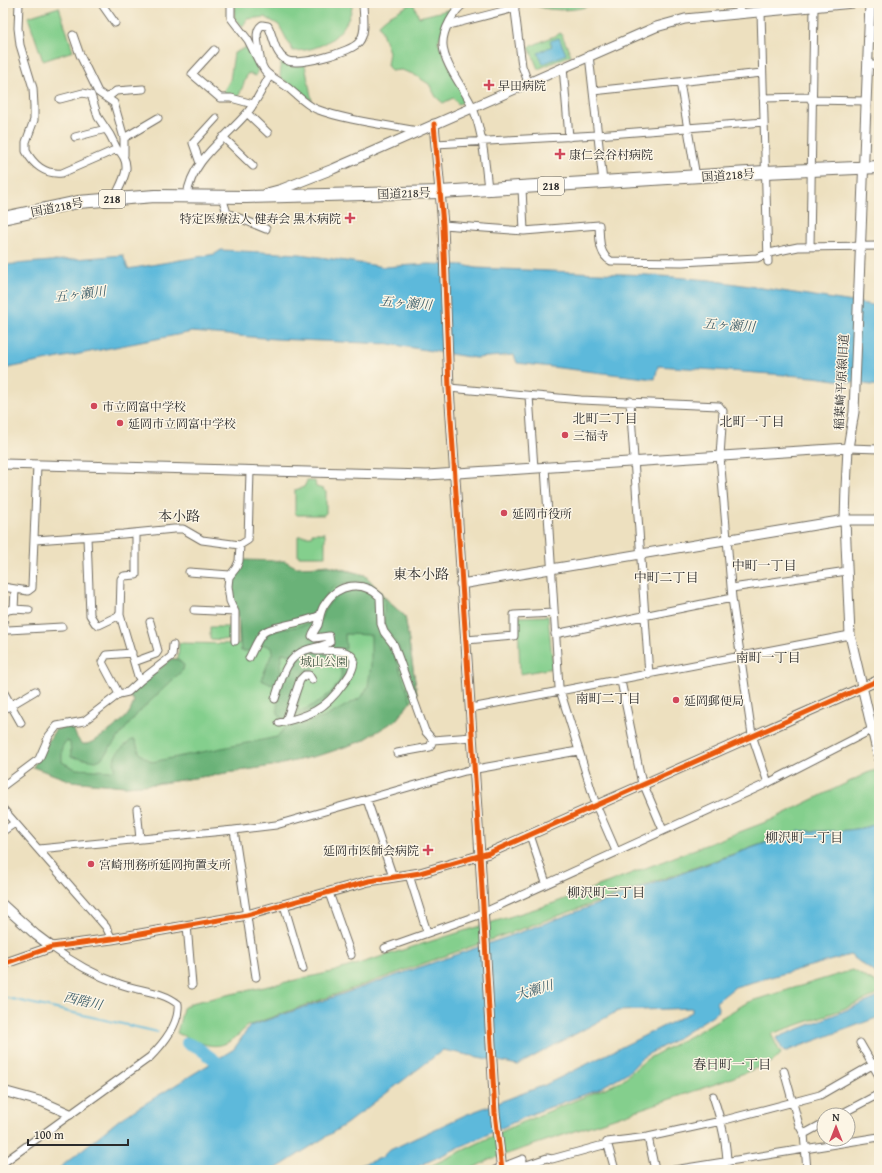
<svg xmlns="http://www.w3.org/2000/svg" width="882" height="1173" font-family="'Gentium Book Plus','Noto Serif JP',serif">
  <style>
    .green { fill: #84cf8d; stroke: #587d5c }
    .forest { fill: #6bb278; stroke: #4b6e52 }
    .water { fill: #5db9db; stroke: #447283 }
    .lines { fill: none; stroke-linecap: round; stroke-linejoin: round }
    .stream { stroke: #5db9db; stroke-width: 2 }
    .river { stroke: #5db9db; stroke-width: 12 }
    .minor-casing { stroke: #6f6a5f; stroke-width: 9 }
    .tertiary-casing { stroke: #6f6a5f; stroke-width: 11 }
    .trunk-casing { stroke: #6f6a5f; stroke-width: 14 }
    .minor { stroke: #fff; stroke-width: 7 }
    .tertiary { stroke: #fff; stroke-width: 9 }
    .trunk { stroke: #fff; stroke-width: 12 }
    .cycleway-casing { stroke: #fcf5e5; stroke-width: 8 }
    .cycleway { stroke: #e8590c; stroke-width: 5 }
    .poi-dot { fill: #d1495b; stroke: #fcf5e5; stroke-width: 1.5 }
    .labels { text-anchor: middle; dominant-baseline: central; stroke-width: 3; stroke-linejoin: round; paint-order: stroke }
    .shield { fill: #fcf5e5; stroke: #6a6863; stroke-width: 1 }
    .shield-label { font-size: 11px; font-weight: bold; fill: #2b2b2b }
    .poi-label { font-size: 12px; fill: #2b2b2b; stroke: #fcf5e5; text-anchor: start }
    .street-label { font-size: 12px; fill: #2b2b2b; stroke: #fcf5e5 }
    .park-label { font-size: 12px; fill: #465c48; stroke: #fcf5e5 }
    .water-label { font-size: 13px; font-style: italic; fill: #3c5d69; stroke: #fcf5e5 }
    .neighbourhood-label { font-size: 13px; fill: #2b2b2b; stroke: #fcf5e5 }
    .quarter-label { font-size: 14px; fill: #2b2b2b; stroke: #fcf5e5 }
  </style>
  <rect width="100%" height="100%" fill="#fcf5e5"/>
  <filter id="ink" filterUnits="userSpaceOnUse"><feTurbulence type="fractalNoise" baseFrequency=".025" numOctaves="2"/><feDisplacementMap in="SourceGraphic" scale="8" xChannelSelector="R" yChannelSelector="G"/><feConvolveMatrix kernelMatrix="1 2 1 2 8 2 1 2 1" color-interpolation-filters="sRGB"/></filter>
  <filter id="wash" filterUnits="userSpaceOnUse"><feTurbulence type="fractalNoise" baseFrequency=".012" numOctaves="4" result="noise"/><feDisplacementMap in="SourceGraphic" scale="16" xChannelSelector="R" yChannelSelector="G"/><feGaussianBlur stdDeviation="0.9" result="paint"/><feColorMatrix in="noise" values="0 0 0 0 0 0 0 0 0 0 0 0 0 0 0 0 0 1.4 0 .05"/><feComposite in="paint" operator="in"/></filter>
  <g filter="url(#wash)">
    <rect width="100%" height="100%" fill="#ede0bf"/>
    <path class="green" d="M236 3H353C348 34 323 51 293 51L279 25 265 17 247 19 243 27 234 17Z
      M413 3 419 17 455 8 448 17 438 42 466 101 458 104 453 98 443 103 436 97 429 84 413 74 401 70 391 71 387 65 389 52 379 24 387 17Z
      M532 3H593C583 12 541 12 532 3Z
      M59 7 73 51 43 61 28 17Z
      M561 33 571 55 538 69 529 47Z
      M247 47 258 67 256 76 248 73 238 98 222 94 230 80 234 53Z
      M281 62 292 66 305 65 312 101 280 77Z
      M307 481H315L316 487 323 489 326 492V513L324 515H297L295 513V490L304 487Z
      M312 533H325V556H298V536H312Z
      M328 565 365 575 391 604 405 616 417 694 396 720 362 741 324 754 278 765 155 784 125 786 71 781 33 767 72 725C74 731 77 741 83 744 91 747 119 724 125 718 130 713 132 708 134 701L129 695 171 659H178L179 643 239 644 238 612 297 568Z
      M548 616 553 668 520 674 518 617Z
      M210 627H231V640L210 639Z
      M879 769V823C854 833 825 831 798 831L247 1026C222 1055 208 1047 177 1033L183 1008 191 1003 332 972 554 903 771 820 867 773Z
      M853 970 879 985V994L838 1011 771 1034 781 1054 772 1062 724 1081 489 1160 469 1170H422L518 1124 620 1082 647 1059 694 1034 748 1002Z"/>
    <path class="forest" d="M242 560 285 561 296 567 328 566 365 575 391 604 405 616 417 694 398 646 384 626V598C375 577 340 577 327 594 323 600 321 608 316 614L275 625 250 651H241L238 612 230 593V581Z
      M348 589 363 590 377 597V622L381 633 392 648 411 701 396 720 362 741 324 754 278 765 155 784 125 786 71 781 33 767 55 730 72 725C74 731 77 741 83 744 91 747 119 724 125 718 130 713 132 708 134 701L129 695 171 659H177L184 665 183 670 138 713 101 759 96 761 71 757 70 742 66 741 62 747V762L76 769 112 771 115 768C111 752 122 750 131 740H135L140 754 152 762 277 737 286 726 323 718 362 697 368 686 371 665V635L345 634 346 649H315L332 639 314 636C323 614 326 599 348 589Z
      M313 623 315 627 311 637 325 638 329 641 292 655 282 653 280 679 272 685 261 680 273 651 272 648 260 643 270 632Z
      M309 652H339L353 659 345 679 319 708 289 719 303 681 297 709 299 711C314 708 353 682 338 665 317 660 320 667 304 673L287 717 282 719C268 708 288 671 294 659Z"/>
    <path class="water" d="M559 38 566 54 543 64 538 53 552 46 550 41Z
      M221 250 300 254 385 267 428 264 463 265 476 268 648 275 710 280 879 306V386L814 377 658 366 655 379 517 363 514 355 475 358 389 344 275 339 192 332 3 369V265L123 255 128 269 215 254Z
      M879 823V976L850 955 735 987 716 1002 719 1011 673 1041 643 1057 630 1071 597 1090 534 1113 410 1170H345L381 1158 388 1151 465 1115 545 1085 692 1012V1008L618 1011 518 1065 443 1050 346 1124 274 1170H57L120 1119 234 1049 250 1026 510 936 798 831C825 831 854 833 879 823Z
      M879 997V1017L784 1052 776 1038Z"/>
    <g class="lines">
      <path class="stream" d="M3 997 158 1032"/>
      <path class="river" d="M187 1043 197 1047 228 1070"/>
    </g>
  </g>
  <g filter="url(#ink)">
    <g class="lines">
      <defs>
        <path id="minor" d="M19 3 18 28 20 45 33 88 34 106V120L26 142V151C33 164 45 175 62 173L117 149C135 165 122 181 114 199
          M101 3 115 23
          M231 3V18L248 40 260 64
          M363 3C363 15 367 32 359 42 352 52 297 67 286 60 274 53 274 37 268 26L262 25C254 31 258 42 259 51 262 76 268 73 287 87 296 94 305 104 316 109 344 120 387 125 418 131
          M465 3C454 10 442 31 443 45 444 66 465 89 473 108 483 135 485 161 488 189
          M514 3 522 66 528 82
          M738 3 740 14
          M761 12 768 262
          M449 25 515 8
          M73 35 80 55 98 92 114 103 124 138V155
          M214 50 192 74 220 98H231L253 104
          M589 55 603 182
          M868 65H879
          M563 67 569 137
          M680 82 696 177
          M593 91 762 73
          M107 98 116 91 143 89
          M763 98 811 97
          M60 99 83 93 91 95 98 117 110 135 117 149
          M811 100 866 101
          M247 113 268 133
          M75 137 106 129
          M223 137 253 166
          M124 138 158 118
          M436 144 597 135 764 122
          M200 163 193 143 216 118
          M522 188 524 231
          M187 196C191 160 225 139 247 113 256 103 262 89 269 77
          M222 197 227 213 266 229
          M443 225 524 231 599 225C600 238 598 254 611 261L682 262 757 258 769 253 798 247 879 246
          M810 247 814 7
          M449 388 581 400 719 406 723 411 720 456 732 598 752 735 768 783
          M529 396 534 468
          M630 401 649 675
          M848 448 879 449
          M545 467 559 687 596 805 616 851
          M87 537 90 615 95 623 99 625 120 615
          M35 540 123 534 174 529H183L202 540 240 545 248 540 250 471
          M189 572 230 575
          M3 587 28 591 32 588 37 465
          M732 588 847 571
          M15 589 14 609 8 610 3 614 4 627 8 630 62 627
          M14 609 29 610
          M194 610 235 612
          M555 634 732 598
          M466 640 514 636V615L554 613
          M235 641V612L230 601 228 586 229 577 236 568 239 561 240 545
          M249 658C253 651 257 640 263 633 270 626 306 623 320 615
          M134 662 156 654 158 651 150 622
          M141 680 172 656 173 645
          M621 681 642 784
          M3 691 21 723
          M119 694 102 662 106 655 132 653
          M275 699C281 681 286 656 306 650 314 647 323 647 330 642L329 636 315 638 312 636C313 632 316 629 318 625 320 618 320 610 325 604 338 583 363 580 380 597L381 624 384 632 394 645 425 731 433 740 472 737
          M471 708 850 635
          M3 710 35 691
          M286 721 300 680 305 675H309L312 680
          M279 723C309 716 325 710 343 684 349 676 354 670 354 659 347 647 328 651 316 651
          M397 753 430 747 433 740
          M643 783 663 830
          M3 786 39 759 49 736 57 726 84 721 119 694 128 692 141 680 138 676 120 615 121 579 124 576 136 575V533
          M367 800 393 877
          M3 809 106 927 112 939
          M137 809 140 839
          M234 830 256 977
          M3 831 15 823
          M530 835 546 883
          M39 849 234 830 276 825 465 771 578 751
          M409 875 427 932
          M329 893 351 955
          M284 905 303 969
          M187 925 192 985
          M385 948 476 916 768 783 879 726
          M860 1043 879 1076
          M784 1071 799 1125 804 1134
          M713 1096C721 1120 728 1145 727 1170
          M839 1115 879 1094
          M648 1137 655 1170
          M3 1163 150 1057C163 1044 180 1024 178 1004 162 991 139 991 120 984 95 975 73 963 52 947
          M495 1170 523 1159
          M512 1170 547 1158 552 1159 607 1144
          M615 1170 607 1142 648 1137 721 1121 820 1095 879 1061
          M674 1170 879 1137
          M807 1170 804 1134 824 1123"/>
        <path id="tertiary" d="M870 3 854 412 848 448 846 488 845 520 850 635 879 759
          M434 124 443 225 449 388 480 855 495 1113 502 1170
          M267 193 282 189 333 169 656 27 685 19 853 3
          M3 464 427 475 848 448
          M461 584 845 520H879
          M3 905 36 935 52 947
          M3 964 52 947 112 939 247 915 369 881 420 873 489 853 879 680
          M3 1091 43 1102 70 1114"/>
        <path id="trunk" d="M3 218 78 202 155 196 246 197 440 192 765 172 879 167"/>
      </defs>
      <use href="#minor" class="minor-casing"/>
      <use href="#tertiary" class="tertiary-casing"/>
      <use href="#trunk" class="trunk-casing"/>
      <use href="#minor" class="minor"/>
      <use href="#tertiary" class="tertiary"/>
      <use href="#trunk" class="trunk"/>
      <defs>
        <path id="cycleway" d="M434 124 443 225 449 388 480 855 495 1113 502 1170
          M3 964 52 947 112 939 247 915 369 881 420 873 489 853 879 680"/>
      </defs>
      <use href="#cycleway" class="cycleway-casing"/>
      <use href="#cycleway" class="cycleway"/>
    </g>
  </g>
  <g class="poi-dot">
    <path d="M487 79h4v4h4v4h-4v4h-4v-4h-4v-4h4z"/>
    <path d="M558 148h4v4h4v4h-4v4h-4v-4h-4v-4h4z"/>
    <path d="M348 212h4v4h4v4h-4v4h-4v-4h-4v-4h4z"/>
    <circle cx="94" cy="406" r="4"/>
    <circle cx="120" cy="423" r="4"/>
    <circle cx="565" cy="435" r="4"/>
    <circle cx="504" cy="513" r="4"/>
    <circle cx="676" cy="700" r="4"/>
    <path d="M426 844h4v4h4v4h-4v4h-4v-4h-4v-4h4z"/>
    <circle cx="91" cy="864" r="4"/>
  </g>
  <g class="labels">
    <g class="shield">
      <rect x="538" y="177" width="26" height="18" rx="3"/>
      <rect x="99" y="190" width="26" height="18" rx="3"/>
    </g>
    <g class="shield-label">
      <text x="551" y="186">218</text>
      <text x="112" y="199">218</text>
    </g>
    <g class="poi-label">
      <text x="498" y="85">早田病院</text>
      <text x="569" y="154">康仁会谷村病院</text>
      <text x="341" y="218" text-anchor="end">特定医療法人 健寿会 黒木病院</text>
      <text x="102" y="406">市立岡富中学校</text>
      <text x="128" y="423">延岡市立岡富中学校</text>
      <text x="573" y="435">三福寺</text>
      <text x="512" y="513">延岡市役所</text>
      <text x="684" y="700">延岡郵便局</text>
      <text x="419" y="850" text-anchor="end">延岡市医師会病院</text>
      <text x="99" y="864">宮崎刑務所延岡拘置支所</text>
    </g>
    <g class="street-label">
      <text transform="translate(728 175) rotate(-4)">国道218号</text>
      <text transform="translate(404 193) rotate(-2)">国道218号</text>
      <text transform="translate(57 207) rotate(-11)">国道218号</text>
      <text transform="translate(841 382) rotate(-87)">稲葉崎平原線旧道</text>
    </g>
    <g class="park-label">
      <text x="324" y="661">城山公園</text>
    </g>
    <g class="water-label">
      <text transform="translate(80 294) rotate(-7)">五ヶ瀬川</text>
      <text transform="translate(406 303) rotate(5)">五ヶ瀬川</text>
      <text transform="translate(729 325) rotate(4)">五ヶ瀬川</text>
      <text transform="translate(534 990) rotate(-17)">大瀬川</text>
      <text transform="translate(83 1001) rotate(13)">西階川</text>
    </g>
    <g class="neighbourhood-label">
      <text x="605" y="418">北町二丁目</text>
      <text x="752" y="421">北町一丁目</text>
      <text x="764" y="565">中町一丁目</text>
      <text x="666" y="577">中町二丁目</text>
      <text x="768" y="657">南町一丁目</text>
      <text x="608" y="698">南町二丁目</text>
      <text x="804" y="837">柳沢町一丁目</text>
      <text x="606" y="892">柳沢町二丁目</text>
      <text x="732" y="1064">春日町一丁目</text>
    </g>
    <g class="quarter-label">
      <text x="179" y="516">本小路</text>
      <text x="421" y="574">東本小路</text>
    </g>
  </g>
  <rect width="882" height="1173" fill="none" stroke="#fcf5e5" stroke-width="16"/>
  <g transform="translate(836 1127)"><circle r="19" fill="#fcf5e5" stroke="#a8a49b"/>
  <path d="M0-3L7 15L0 10L-7 15Z" fill="#d1495b"/>
  <text y="-6" font-size="11" font-weight="bold" text-anchor="middle" fill="#2b2b2b">N</text>
  </g>
  <path d="M28 1139v6h100v-6" fill="none" stroke="#2b2b2b" stroke-width="2"/>
  <text x="34" y="1139" font-size="12" fill="#2b2b2b" stroke="#fcf5e5" stroke-width="3" paint-order="stroke">100 m</text>
</svg>
